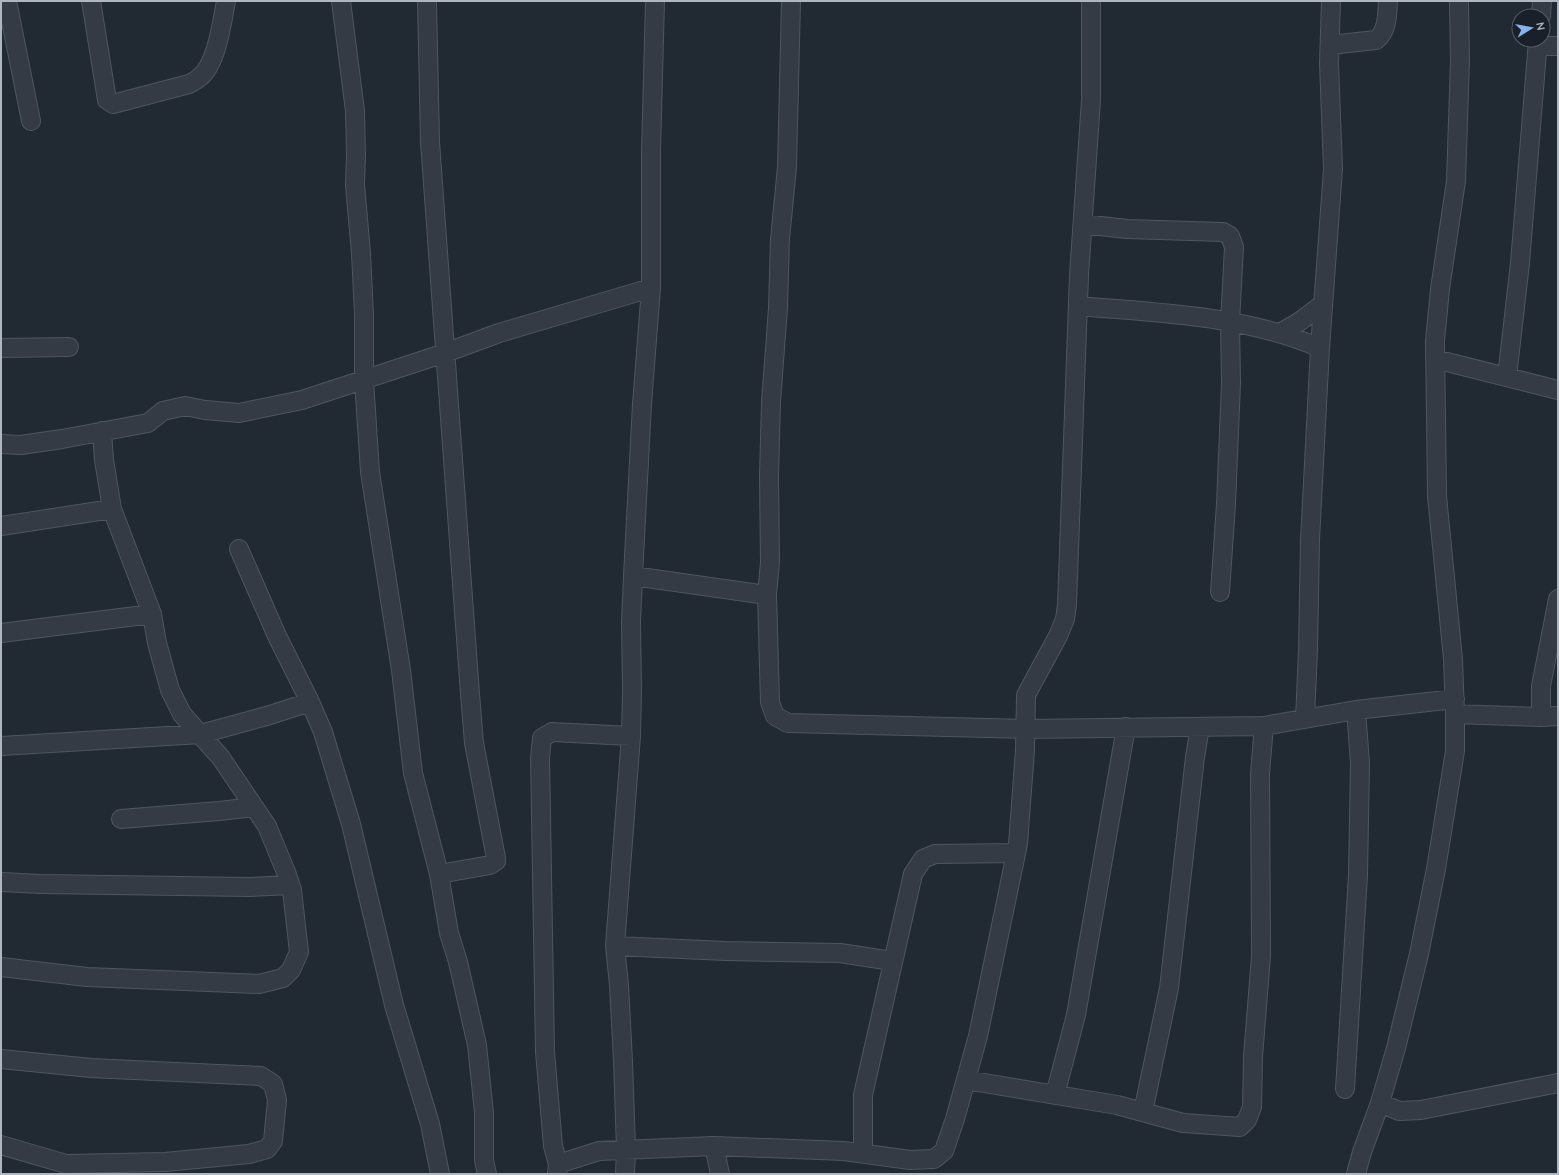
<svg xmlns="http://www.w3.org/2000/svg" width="1559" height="1175" font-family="Quicksand,sans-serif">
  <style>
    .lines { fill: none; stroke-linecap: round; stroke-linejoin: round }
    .minor-casing { stroke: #4f565f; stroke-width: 20 }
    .minor { stroke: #343b44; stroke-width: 18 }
  </style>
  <rect width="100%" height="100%" fill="#212933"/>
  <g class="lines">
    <defs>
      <path id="minor" d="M7 1 31 121
        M91 1 107 100 113 104 189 84C193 82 197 80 200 77 217 63 222 22 226 1
        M341 1 355 111 356 154 355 185 361 253 364 315V380L370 472 401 670 413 773 439 874 449 933 458 962 477 1045 484 1113V1160L487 1174
        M427 1 430 142 470 694 474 743 496 858V861L490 865 439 874
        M791 1 787 167 780 239 778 308 771 402 769 476 770 562 767 595 770 702 775 716 788 723 1025 729 1264 726 1356 710 1455 699
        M1541 16 1542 1
        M1330 45 1376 40C1388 31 1387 14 1388 1
        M1538 46H1558
        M1083 224 1127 229 1223 232 1230 236 1234 247 1230 322 1231 383 1226 504 1220 592
        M651 288V151L655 1
        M1078 306C1159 313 1244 315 1320 348
        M1280 333 1299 322 1323 304
        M1 348 69 347
        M1435 359 1558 390
        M1507 377 1520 263 1538 40
        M1 444 21 445 62 439 148 423 163 411 185 406 205 410 239 413 302 400 445 353 499 333 651 288 642 404 633 576 631 622 632 690 631 736 615 946 619 985 623 1061 626 1149 625 1174
        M1 526 112 509
        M239 549 277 636 310 702 323 732 351 824 394 1005 430 1124 440 1174
        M633 576 767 595
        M1 633 152 614
        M1455 714 1541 717 1558 716
        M1541 717V686L1558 599
        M1305 719 1308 650 1310 540 1320 348 1333 169 1329 63 1331 1
        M1 746 201 734 270 715 310 702
        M121 819 219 811 254 807
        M1 882 40 884 250 887 290 885
        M615 946 726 951 840 953 892 961
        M1 967 87 977 259 984 283 978 291 970 299 952 292 890 286 872 267 826 221 758 182 714 170 690 157 643 152 614 112 509 104 460 102 431
        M1 1059 91 1068 261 1076 273 1084 277 1100 273 1141 267 1149 249 1154 165 1162 66 1164 1 1145
        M966 1080 1117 1105 1183 1123 1240 1127 1247 1120 1252 1107 1253 1057 1261 956 1260 773 1264 726
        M1345 1089 1358 875 1360 763 1356 710
        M1055 1095 1076 1015 1126 727
        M1380 1103 1399 1111 1421 1110 1558 1083
        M1143 1112 1169 988 1195 757 1200 727
        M714 1146 720 1174
        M863 1154V1095L913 874 923 859 935 854 1016 853
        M558 1164 599 1151 714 1146 844 1151 910 1160 934 1159 944 1151 955 1119 978 1036 1018 844 1025 750 1026 695 1058 636 1065 619 1067 605 1079 275 1091 100V1
        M557 1174 558 1164 553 1146 545 1052 540 757 542 738 552 732 631 736
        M1356 1174 1362 1152 1380 1103 1396 1048 1419 954 1436 869 1455 751V714L1453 659 1437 496 1435 341 1440 289 1456 181 1460 60 1459 1"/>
    </defs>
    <use href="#minor" class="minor-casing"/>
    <use href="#minor" class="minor"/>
  </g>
  <rect width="1559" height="1175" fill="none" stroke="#aeb6c1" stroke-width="4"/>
  <g transform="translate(1531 28) rotate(79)"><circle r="19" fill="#1a2029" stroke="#555c66"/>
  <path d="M0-3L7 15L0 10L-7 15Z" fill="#88b2ec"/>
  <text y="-6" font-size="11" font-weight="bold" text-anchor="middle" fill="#aeb6c1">N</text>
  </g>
</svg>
